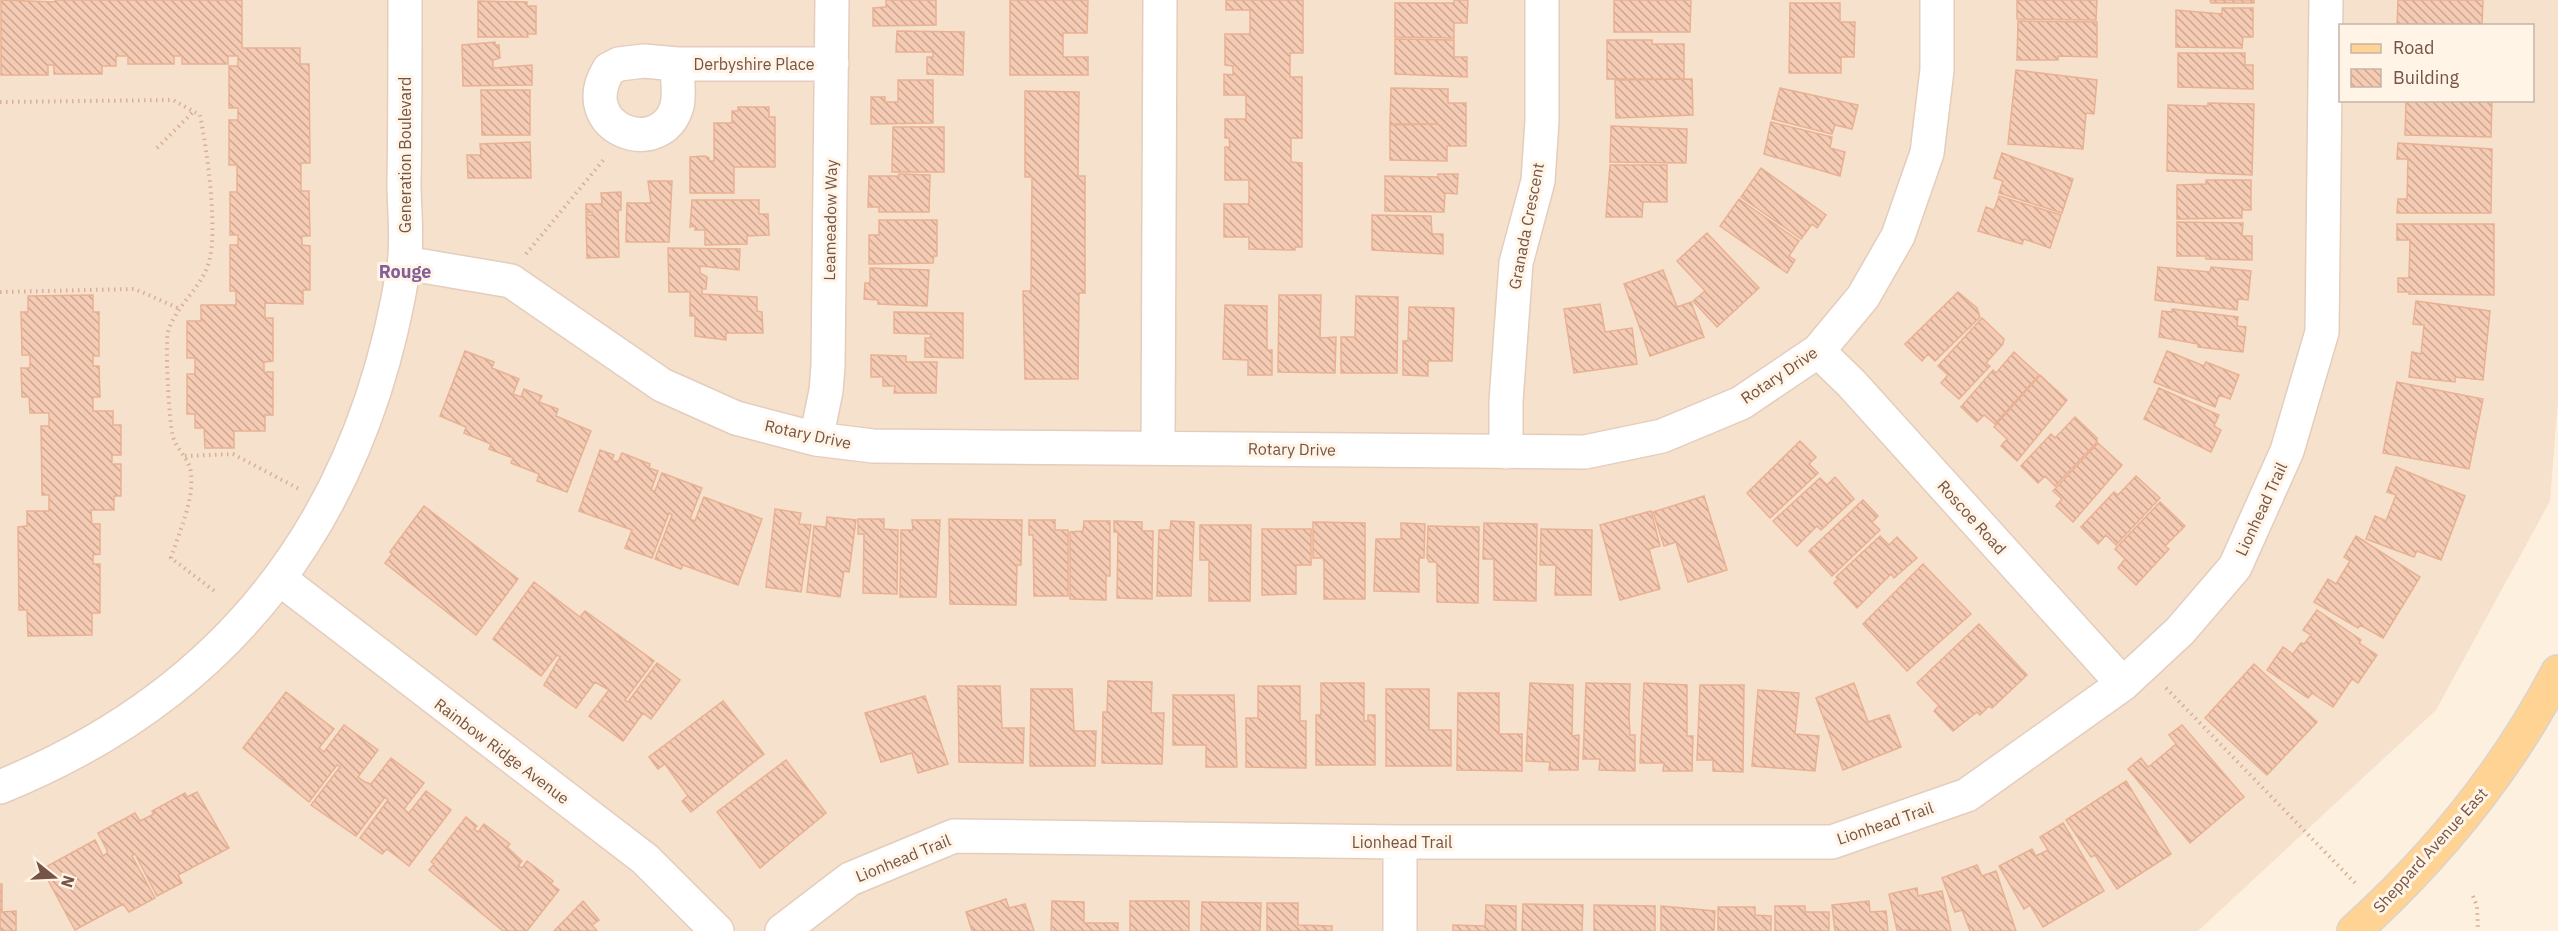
<svg xmlns="http://www.w3.org/2000/svg" width="2558" height="931" font-family="'IBM Plex Sans',sans-serif">
  <style>
    .residential { fill: #f6e1cc; fill-rule: evenodd }
    .building { fill: url(#building-back-hatch); stroke: #e9b193; stroke-width: 1.5 }
    .lines { fill: none; stroke-linecap: round; stroke-linejoin: round }
    .minor-casing { stroke: #e4cdbd; stroke-width: 36 }
    .major-casing { stroke: #dbd3cf; stroke-width: 36 }
    .path { stroke: #daaf97; stroke-width: 4; stroke-dasharray: 1.5 4.5; stroke-linecap: butt }
    .minor { stroke: #fff; stroke-width: 33 }
    .major { stroke: #ffd394; stroke-width: 33 }
    .labels { text-anchor: middle; dominant-baseline: central; stroke-width: 6; stroke-linejoin: round; paint-order: stroke }
    .street-label { font-size: 16px; fill: #755445; stroke: #fff4e6 }
    .neighbourhood-label { font-size: 18px; font-weight: bold; fill: #845f99; stroke: #fff4e6 }
  </style>
  <defs>
    <pattern id="building-back-hatch" width="6" height="6" patternUnits="userSpaceOnUse" patternTransform="scale(1.5)"><rect width="6" height="6" fill="#f5cbb4"/><path d="M-1 5l2 2M0 0l6 6M5-1l2 2" fill="none" stroke="#cba794"/></pattern>
  </defs>
  <rect width="100%" height="100%" fill="#fef0de"/>
  <path class="residential" d="M0 0H2558V401L2550 501 2436 710 2198 931H0ZM2340 26H2532V100H2340Z"/>
  <path class="building" d="M1 0 55 2V0H242V48H300V64H309L310 163H301V191H309L310 236H302V245L310 246V290H303V304L265 303V318H273V361L264 362V372H273V415H265V431H234V448H205L204 428H195V414H187V374H195V358H187V321H201V305H236V291H230V245H238V235H230V192H237V165H229V120H238V108H229V66H238V56H228V64H182V56H174V64H128V56H116V66H102V74H54V65H48V75H1Z
    M886 0H936V25L873 26V8L886 7Z
    M1010 0H1088L1087 33H1063V57H1088V75H1010Z
    M1226 0H1303V53H1290V77H1302V138H1291V162L1302 163V247H1295V250L1249 249V237H1224V204H1249V180H1225V147H1230L1229 138H1225V119H1246V95H1224V74L1233 75V66L1225 65V34H1250V10H1226Z
    M1454 0H1468L1467 23H1454V38L1395 37V3H1454Z
    M1614 0H1691L1690 32H1614Z
    M2017 0H2097L2096 20 2017 19Z
    M2210 0H2254V3H2211Z
    M2398 0H2483L2482 26H2397Z
    M478 1 527 2V6H536V34H527L528 37H478Z
    M1790 3H1840V22H1855L1854 57H1841V73H1789Z
    M2222 8H2253V37H2243L2242 48 2176 47V10L2222 14Z
    M2018 21 2097 22V57L2058 56V60H2017Z
    M897 31 964 32 963 75 927 74V57H933V52H896Z
    M1395 39 1454 40V57H1467V77L1395 74Z
    M1607 40H1652V44H1684V79H1607Z
    M495 42V45H499L500 58 493 60V68L532 65V85L463 86 462 45Z
    M2178 53H2245V65H2253V89L2178 87Z
    M2016 70 2097 80 2094 114 2086 113 2083 149 2008 144Z
    M1692 79 1693 115 1616 118 1615 80Z
    M898 80H933V123L871 124V97H885V102H898Z
    M1391 88 1448 89V103H1466V146H1447V161L1390 160V125L1439 124H1390Z
    M1780 88 1858 105 1852 129 1835 125 1832 134 1772 119Z
    M481 90H530V135H482Z
    M1025 91 1079 92 1078 176H1085V293H1079L1078 379H1025L1023 291H1031L1032 177H1025Z
    M2406 100H2492L2491 137 2405 135Z
    M2208 103 2254 104 2252 175 2167 171 2168 105 2208 106Z
    M738 107H769V117H775V167H734V193H690V157L705 156 709 158V161H714V123H732V111H738Z
    M1771 122 1832 137 1830 148 1845 152 1840 176 1764 154Z
    M1611 126 1687 129 1686 163 1610 162Z
    M893 127H944V172H892Z
    M530 142 531 178H468L467 155H481L480 144Z
    M2398 143 2492 149 2491 213H2397L2398 199H2407L2408 159H2397Z
    M2002 153 2073 179 2062 213 1999 193 2003 181 1994 178Z
    M1610 165H1667V202H1643L1642 217H1606Z
    M1761 168 1826 215 1817 228 1812 224 1801 239 1741 197Z
    M899 174 930 175 929 212H879V207H868L869 176H899Z
    M1438 174H1458L1457 194 1445 193 1444 212 1385 211V176L1438 177Z
    M2206 180H2251V210H2242V218L2177 219V185L2206 184Z
    M648 181H672L669 242H626L627 203H651Z
    M621 192V210H618L619 257 587 258 586 215H592V212L586 213V204H602L601 193Z
    M1999 196 2061 215 2050 248 2024 239 2022 244 1978 231 1986 207 1994 210Z
    M1739 199 1799 241 1789 256 1795 260 1787 273 1720 226Z
    M692 200H759V214H768L769 235 747 236V244L705 245V230H695V226L690 227Z
    M1372 215 1431 216 1432 234H1443V254L1372 250Z
    M879 220H937V256H934L933 263 869 264V235H879Z
    M2177 222 2243 223 2242 236H2252V260L2206 259V256H2177Z
    M2397 224H2494V295L2409 294 2410 292H2398V278H2409L2410 240H2397Z
    M1707 233 1759 288 1717 327 1693 301 1705 291 1677 261Z
    M668 248 740 249 739 270 700 266V273L707 277 706 289H702V294L757 297V311L762 312 763 333H726V340L695 336V316H690V292H669Z
    M2158 267 2210 272 2211 267 2251 271 2248 300 2238 299 2237 310 2155 300Z
    M870 268 929 270 927 306 878 304V300L864 299 865 283H870Z
    M1663 270 1677 307 1691 302 1704 337 1650 356 1624 284Z
    M1958 292 1977 308 1980 317 1935 361 1928 354 1922 361 1905 344Z
    M93 295V312H99V356H93V366H99L100 397H93V411H113V425H121V455H112V464H121V496H114V510H91L92 524H100V554L93 555V564H100V613H92V635L28 636 27 610H19L18 527 27 526V511H49V495H42L41 426H49V413H30L29 397H22L21 368H30V355H22L21 312H28V296Z
    M1279 295H1321L1320 338 1336 337 1335 373 1278 372Z
    M1356 296 1398 297 1397 373H1341V337H1355Z
    M2416 301 2490 311 2483 380 2455 377V382L2409 377 2412 352 2421 354 2424 325 2413 324Z
    M1600 304 1605 332 1632 328 1637 364 1574 373 1564 309Z
    M1225 305 1267 306V350H1272V375H1248V360L1223 359Z
    M1409 307 1454 308 1452 361H1428V376L1403 375V341H1408Z
    M2172 309 2238 317 2237 326 2246 327 2243 352 2198 347V344L2159 337 2162 311 2172 312Z
    M894 312 963 313V358L925 357V338H930L931 334 894 333Z
    M1982 318 2004 339 2003 344 1986 363 1990 366 1959 399 1941 383 1948 375 1938 366Z
    M465 351 494 362 492 368 519 379 513 394 521 397 524 389 542 396 539 402 558 409 556 416 591 431 567 492 537 481 539 474 511 463 513 458 489 449 491 444 464 433 466 427 440 416Z
    M2167 351 2204 366 2206 362 2239 375 2230 399 2219 395 2215 407 2154 382Z
    M2014 352 2039 375 1995 424 1984 415 1977 422 1961 407 1993 370 1996 373Z
    M871 355 906 356V362H937L936 393H894L895 386H883V377H871Z
    M2040 375 2067 400 2017 461 2001 446 2007 439 1994 427Z
    M2397 382 2483 399 2469 469 2383 453Z
    M2159 388 2219 415 2214 426 2221 430 2211 452 2144 419Z
    M2075 417 2097 438V442L2055 486 2045 476 2038 483 2021 466 2051 434 2055 438Z
    M1800 441 1816 457 1809 464 1818 473 1770 518 1747 493Z
    M2098 443 2122 465 2073 522 2056 506 2062 499 2053 491Z
    M600 450 614 455 612 460 618 462 622 453 650 464 649 468 658 471 651 490 655 491 662 473 702 488 690 519 695 521 704 497 762 519 738 585 683 565 681 569 655 559 672 515 669 513 652 558 625 548 632 530 579 511Z
    M2396 467 2465 496 2441 560 2417 551 2414 557 2366 539 2375 516 2386 521 2396 495 2387 492Z
    M2136 476 2160 498 2116 545 2106 535 2098 544 2081 527 2114 492 2118 495Z
    M1835 477 1854 499 1821 530 1817 526 1797 546 1773 521 1820 478 1827 485Z
    M1704 496 1727 570 1688 582 1676 542 1664 546 1653 512Z
    M1863 500 1878 516 1872 522 1880 530 1832 576 1809 551Z
    M2160 502 2185 526 2165 546 2169 549 2136 585 2118 568 2125 559 2115 549Z
    M424 506 518 579 476 635 385 563 392 554 390 552Z
    M775 509 801 513 799 524 811 525 801 592 766 587Z
    M1651 511 1660 546 1649 549 1660 589 1620 600 1600 525Z
    M827 517 856 520 849 572 844 571 840 597 807 592 814 526 826 527Z
    M858 519H884V529L898 530 897 594 863 593 864 534H858Z
    M949 519 1022 520 1021 565H1017L1016 605 950 604Z
    M912 520H940L936 597H900L901 530H913Z
    M1029 520H1055V530H1068V596H1034L1033 535H1029Z
    M1084 521H1110V576H1106V600L1070 599V532L1083 531Z
    M1114 521 1142 522V531H1153L1152 599 1117 598 1118 532H1114Z
    M1171 521 1194 522 1191 596H1157L1159 530H1170Z
    M1313 522 1365 523V599H1324V562L1323 558H1313Z
    M1401 523 1425 524 1424 558H1419V592L1374 591 1376 539H1401Z
    M1484 523 1537 524 1536 601 1494 600V559H1483Z
    M1200 525H1251L1250 601H1209V560H1200Z
    M1428 526 1479 527 1478 603 1437 602V565L1436 562H1429L1427 557Z
    M1262 529H1311V565H1296V594L1262 595Z
    M1541 529 1592 530 1591 595H1555L1556 565H1540Z
    M1880 536 1889 545 1897 537 1917 558 1894 578 1891 574 1857 608 1834 583 1838 579 1836 577Z
    M2356 536 2420 577 2383 638 2360 625 2358 628 2314 602 2328 579 2336 584 2350 561 2344 557Z
    M1923 564 1971 614 1907 671 1863 624Z
    M534 582 580 617 585 611 654 661 625 700 628 702 657 663 680 680 651 719 643 713 623 741 589 716 609 690 595 682 576 708 544 685 560 657 557 655 541 676 493 639Z
    M2317 610 2361 640 2359 643 2377 655 2358 683 2352 679 2333 707 2312 693 2308 698 2267 670 2283 647 2293 654 2301 643 2304 644 2311 635 2303 630Z
    M1979 624 2027 675 1992 708 1989 706 1980 715 1977 712 1953 731 1934 711 1939 706 1917 683Z
    M2254 664 2317 722 2267 775 2205 718Z
    M1108 681 1152 682 1151 713H1164L1162 764 1102 763 1103 712H1107Z
    M1321 683H1364V721H1368V715H1375V765H1316V715H1321Z
    M1530 683 1573 685 1572 736 1579 735 1578 770H1549L1550 762 1526 761Z
    M1586 683 1630 684 1629 717 1630 735H1635V771L1599 770 1600 759H1583Z
    M1644 683 1687 685V736H1693L1692 771H1663L1664 763H1640Z
    M1854 683 1868 722 1889 715 1901 747 1843 770 1816 698Z
    M1700 685H1744L1743 772 1713 771V760H1697Z
    M958 686H1000L1002 728H1024L1023 763 959 762Z
    M1258 686H1300V721H1306V768L1246 767V718H1258Z
    M1031 689H1072L1074 731H1096L1095 766H1030Z
    M1386 689H1429V730H1451V766H1386Z
    M1758 690 1799 693 1795 734 1819 736 1815 771 1752 766Z
    M286 692 334 729 319 748 324 752 344 725 378 750 358 777 365 782 371 784 391 758 424 783 404 809 409 813 426 791 451 810 409 866 387 849 382 854 360 838 388 800 385 797 356 836 311 805 340 767 337 765 309 802 243 748Z
    M1458 693H1499V734H1522V771L1457 770Z
    M1173 695H1234L1237 767H1206V745H1173Z
    M925 696 948 764 918 773 912 753 881 762 865 713Z
    M723 701 764 754 691 812 682 801 688 796 665 764 658 769 649 757Z
    M2182 725 2244 797 2190 843 2128 769 2141 758 2148 767 2151 765 2176 744 2169 735Z
    M786 760 826 813 760 868 717 812Z
    M2126 781 2171 854 2117 889 2095 855 2091 857 2066 820Z
    M197 792 229 848 178 875 182 883 157 896 135 854 132 856 155 898 129 912 123 904 75 930 42 869 95 840 103 856 107 853V850L98 833 135 813 140 821 154 814 152 811 185 793 187 797Z
    M466 817 477 826 474 829 478 832 484 824 510 844 507 847 522 861 518 866 522 868 527 861 553 881 551 884 559 890 527 931H503L429 870 434 864 431 862Z
    M2063 823 2104 891 2043 927 2030 905 2024 909 1999 866 2032 849 2036 856 2048 850 2040 837Z
    M1977 865 1982 876 1996 871 2016 931H1970L1962 910 1955 912 1942 878Z
    M0 884H2V912L16 911V931H0Z
    M1917 888 1918 896 1942 891 1951 931 1897 930 1889 894Z
    M1006 899 1009 908 1025 904 1034 931H972L966 912Z
    M583 901 599 920 592 925 597 931H554Z
    M1052 901 1084 902V923H1118V931H1051Z
    M1130 901H1189V931H1130Z
    M1869 901 1870 912 1886 911 1888 931H1835L1832 905Z
    M1202 902 1261 903 1260 931H1201Z
    M1267 903H1298V925L1332 926V931H1267Z
    M1523 904 1583 905 1582 931H1522Z
    M1486 905 1516 906V931H1453V925L1485 926Z
    M1594 905 1655 906V931H1594Z
    M1661 906 1715 911 1714 931H1661Z
    M1775 906H1805V912H1829V931H1775Z
    M1718 907H1755V915L1771 916V931H1718Z"/>
  <g class="lines">
    <defs>
      <path id="minor" d="M644 61 677 64C677 77 680 93 677 106 661 161 572 129 609 69L619 64Z
        M677 64H832
        M405 263 511 281 662 385 736 418 816 439 873 446 1585 452 1662 436 1741 403 1818 351 1863 297 1898 236 1927 153 1937 70V0
        M1818 351 1851 383 2123 684
        M816 439 826 391 828 366 832 0
        M1158 447 1160 0
        M1506 452V401L1516 263 1538 181 1542 121V0
        M280 579 645 859 717 931
        M0 787C234 692 365 513 404 265 408 239 404 209 404 183 405 122 405 61 405 0
        M1400 842V931
        M782 931 850 879 954 836 1400 842H1832L1967 795 2123 684 2180 631 2235 567 2287 451 2322 332 2326 0"/>
      <path id="major" d="M2354 931C2436 857 2507 770 2558 672"/>
    </defs>
    <use href="#minor" class="minor-casing"/>
    <use href="#major" class="major-casing"/>
    <path class="path" d="M0 102 173 100 200 115C207 149 219 235 208 265 200 289 175 307 168 332 165 345 169 423 173 437 177 450 190 459 191 474 194 501 179 532 171 558L217 593
      M157 148 193 112
      M526 254 605 158
      M0 292 135 289 180 309
      M185 456 233 454 299 489
      M2166 688 2357 885
      M2473 896 2477 906 2478 931"/>
    <use href="#minor" class="minor"/>
    <use href="#major" class="major"/>
  </g>
  <g class="labels">
    <g class="street-label">
      <text x="754" y="64">Derbyshire Place</text>
      <text transform="translate(405 155) rotate(-90)">Generation Boulevard</text>
      <text transform="translate(830 220) rotate(-89)">Leameadow Way</text>
      <text transform="translate(1526 226) rotate(-79)">Granada Crescent</text>
      <text transform="translate(1779 375) rotate(-34)">Rotary Drive</text>
      <text transform="translate(808 434) rotate(12)">Rotary Drive</text>
      <text transform="translate(1292 449) rotate(1)">Rotary Drive</text>
      <text transform="translate(2261 509) rotate(-65)">Lionhead Trail</text>
      <text transform="translate(1972 517) rotate(48)">Roscoe Road</text>
      <text transform="translate(502 751) rotate(37)">Rainbow Ridge Avenue</text>
      <text transform="translate(1885 823) rotate(-19)">Lionhead Trail</text>
      <text x="1402" y="842">Lionhead Trail</text>
      <text transform="translate(2430 850) rotate(-48)">Sheppard Avenue East</text>
      <text transform="translate(903 858) rotate(-22)">Lionhead Trail</text>
    </g>
    <g class="neighbourhood-label">
      <text x="405" y="271">Rouge</text>
    </g>
  </g>
  <rect x="2339" y="24" width="195" height="78" fill="#fff4e6" stroke="#c8b4a6" stroke-width="1.5"/>
  <rect x="2351" y="44" width="30" height="9" fill="#ffd394" stroke="#c8b4a6" stroke-width="1.5"/>
  <text x="2393" y="54" font-size="18" fill="#755445">Road</text>
  <rect x="2351" y="69" width="30" height="18" fill="url(#building-back-hatch)" stroke="#c8b4a6" stroke-width="1.5"/>
  <text x="2393" y="84" font-size="18" fill="#755445">Building</text>
  <g transform="translate(54 877) rotate(108)" stroke="#fff4e6" stroke-width="4.5" paint-order="stroke">
  <path d="M0-4.5L10 22L0 15L-10 22Z" fill="#755445"/>
  <text y="-9" font-size="16" font-weight="bold" text-anchor="middle" fill="#755445">N</text>
  </g>
</svg>
